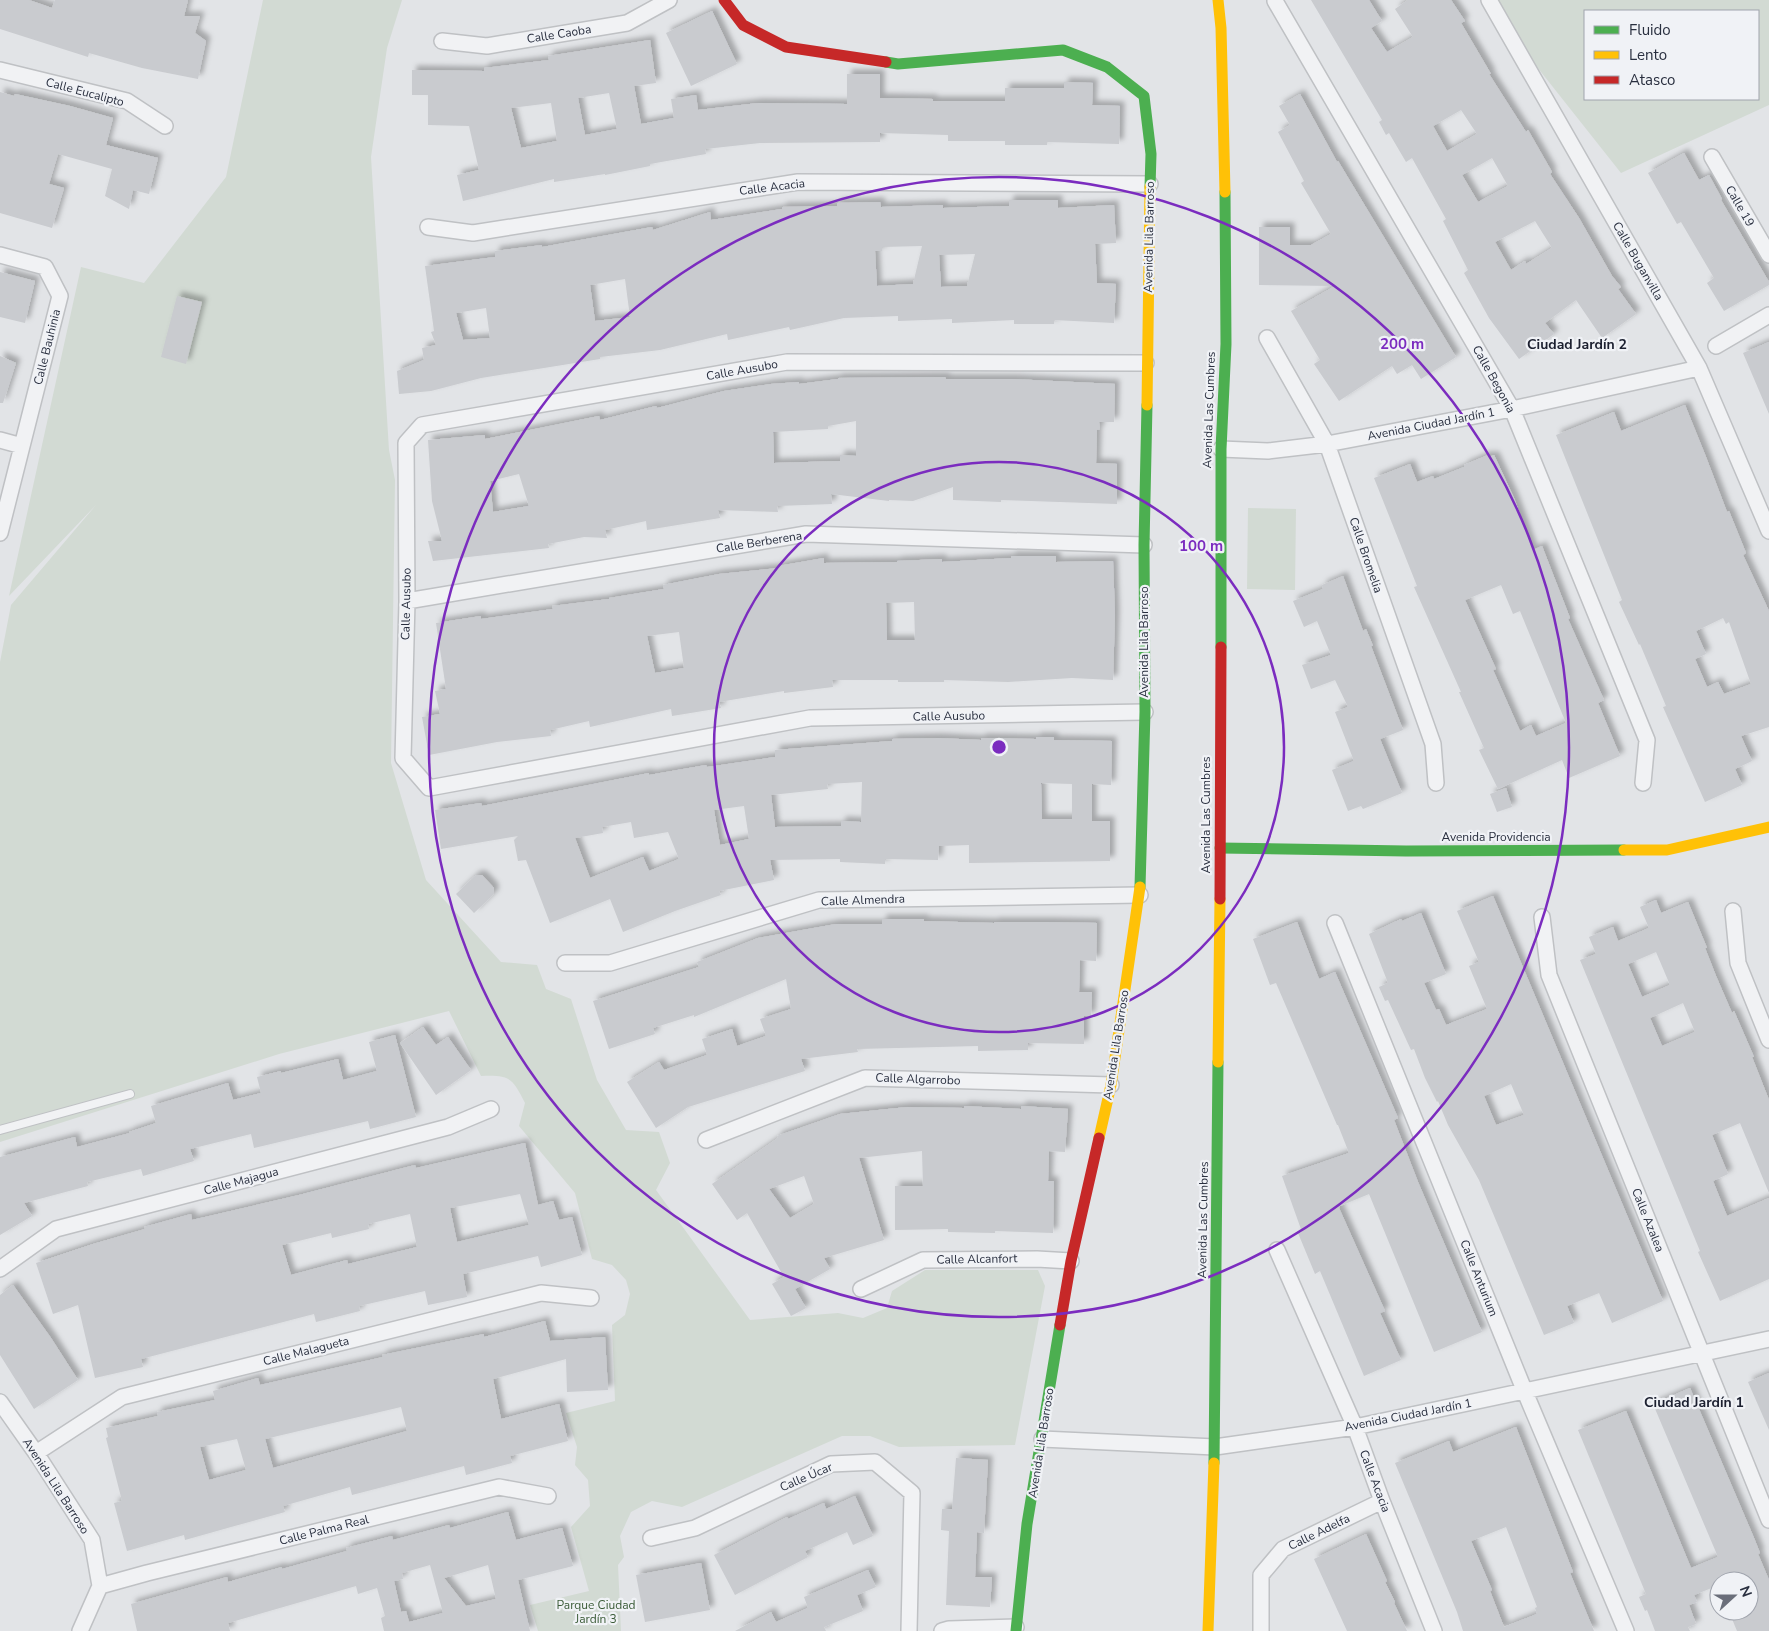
<svg xmlns="http://www.w3.org/2000/svg" width="1769" height="1631" font-family="'Nunito Sans',sans-serif">
  <style>
    .green { fill: #d2dad3; fill-rule: evenodd }
    .building { fill: #c9cbcf; fill-rule: evenodd; filter: url(#shadow) }
    .lines { fill: none; stroke-linecap: round; stroke-linejoin: round }
    .lane-casing { stroke: #bfc1c4; stroke-width: 10 }
    .street-casing { stroke: #bfc1c4; stroke-width: 18 }
    .lane { stroke: #f1f2f4; stroke-width: 8 }
    .street { stroke: #f1f2f4; stroke-width: 15 }
    .fast { stroke: #4caf50; stroke-width: 11 }
    .slow { stroke: #ffc107; stroke-width: 11 }
    .jam { stroke: #c62828; stroke-width: 11 }
    .ring { fill: none; stroke: #7b2cbf; stroke-width: 2.5 }
    .labels { text-anchor: middle; dominant-baseline: central; stroke-width: 4.5; stroke-linejoin: round; paint-order: stroke }
    .street-label { font-size: 12px; fill: #292f3f; stroke: #f0f2f6 }
    .park-label { font-size: 12px; fill: #3a5b37; stroke: #f0f2f6 }
    .neighbourhood-label { font-size: 14px; font-weight: bold; fill: #1c2030; stroke: #f0f2f6 }
    .centre { fill: #7b2cbf; stroke: #f0f2f6; stroke-width: 2.5 }
    .ring-label { font-size: 15px; text-anchor: middle; font-weight: bold; fill: #7b2cbf; stroke: #f0f2f6; stroke-width: 4.5; stroke-linejoin: round; paint-order: stroke }
  </style>
  <defs>
    <filter id="shadow"><feDropShadow dx="4.5" dy="-4.5" stdDeviation="2.5" flood-color="#0004"/></filter>
  </defs>
  <rect width="100%" height="100%" fill="#e2e4e7"/>
  <path class="green" d="M263 0H402L387 48 371 157 389 450 395 480 391 763 426 880 501 962 537 965 546 989 571 999 597 1080 626 1130 659 1132 670 1163 656 1190 750 1320 838 1313 863 1318 887 1308 892 1291 925 1270H1038L1045 1286 1015 1445 899 1447 870 1436H842L682 1507 652 1501 631 1512 620 1536 624 1557 618 1565 621 1631H538L530 1605 589 1591 571 1527 590 1506 588 1480 575 1465 577 1447 566 1413 615 1401 612 1325 625 1315 630 1294 626 1280 612 1265 592 1259 575 1193 519 1126 525 1103C512 1077 509 1075 481 1076L449 1011 279 1054 0 1142V662L11 605 96 505 9 596 81 267 144 283 226 177Z
    M1488 0H1769V105L1621 173 1488 5ZM1585 11H1758V99H1585Z
    M1248 508 1296 509 1295 590 1247 589Z"/>
  <path class="building" d="M0 0H29L52 8 55 0H188L184 16H200L195 33 206 41 198 79 142 68 89 53 88 57 0 29Z
    M1311 0H1369L1382 21 1371 28 1387 52 1413 37 1395 9 1408 0H1451L1465 21 1461 23 1491 74H1489L1526 132 1528 130 1552 172 1550 174 1579 218 1612 276 1621 287 1618 289 1636 314 1602 338 1576 300 1545 323 1554 334 1519 359 1489 318 1464 273 1468 270 1443 221 1446 219 1412 158 1406 162 1389 133 1386 135 1379 122 1382 120ZM1461 110 1477 134 1447 151 1433 126ZM1492 158 1508 186 1478 202 1462 175ZM1535 221 1552 248 1526 264 1525 261 1511 270 1495 242Z
    M712 11 737 64 691 86 666 33Z
    M650 40 656 83 634 86 641 124 674 118 671 99 696 95 698 110 758 103 847 104V74H880V98L933 99V101H1005V88H1064V82L1093 83 1092 105 1120 106 1119 144 1047 142V145H1005V141H948V135L880 133V142L760 143 705 149 706 154 650 164V166L605 175V174L554 182V179L463 201 457 175 479 170 469 126 428 125V95H412V70L484 71V68L549 60 548 56ZM609 93 617 129 585 135 578 98ZM551 103 557 141 521 148 511 108Z
    M0 92 14 96 15 94 70 106 113 118 106 145 158 158 149 194 133 190 129 209 105 196 112 169 58 154 49 184 64 188 52 228 0 213Z
    M1300 94 1337 162 1338 161 1456 357 1421 379 1412 365 1397 374 1392 366 1339 401 1314 364 1320 360 1291 311 1335 286 1259 285V227H1290V245H1311L1331 234 1301 183 1304 181 1278 132 1290 125 1279 106Z
    M1684 153 1699 180 1709 175 1722 199 1721 200 1769 282V285L1724 311 1707 283 1714 278 1681 222 1677 224 1648 173Z
    M1009 200H1058V208L1114 205 1116 243 1095 244 1097 283 1116 284 1114 323 1054 320V324H1014V320L952 323V319L898 321V316L844 318 790 330 789 327 728 340 727 334 660 350 600 357V359L481 378 431 391 399 394 397 371 424 360 422 348 436 345 431 332 434 331 425 266 495 257V251L542 245V247L652 227 653 230 710 212 711 220 782 209V207L837 206V203L880 202 881 207 943 205V208L1009 206ZM922 246 913 284 877 286 875 251H882V247ZM975 254 967 286 941 287 939 255ZM625 279 630 317 595 321 590 285ZM486 308 490 338 463 340 456 313Z
    M0 272 35 281 25 323 0 317Z
    M177 296 202 302 186 364 161 357Z
    M1769 342V414L1743 353Z
    M0 356 16 363 3 403H0Z
    M945 377 946 379H1012L1115 384 1114 422H1099L1100 429 1097 430 1096 463 1117 464V504L1001 500V502L953 500V487L913 501 889 500V501L831 494 832 504 777 506 778 512 718 510 720 518 647 530 646 521 605 530 607 538 584 537 548 544 549 548 433 561 428 541H442L432 501 428 440 485 435V439L599 416 600 420 656 406 657 408 724 391 771 384 799 382V384L838 379V378ZM856 421V456L840 455V461L774 463 773 432 828 429V426ZM519 474 529 506 493 512 490 481Z
    M1685 405 1706 457 1727 512 1729 511 1746 553 1743 555 1769 611V727L1741 736 1752 761 1735 769 1742 785 1705 802 1663 707 1666 706 1640 644 1639 645 1619 602 1622 600 1556 435 1614 412 1621 431ZM1723 618 1726 624 1729 622 1751 684 1724 694 1718 682 1707 687 1695 659 1706 654 1696 631Z
    M1488 455 1489 457 1494 455 1514 498 1533 550 1542 546 1570 618 1568 619 1604 700 1598 703 1620 756 1569 778 1562 760 1498 789 1479 750 1484 748 1459 692H1461L1414 587 1417 586 1374 478 1410 464 1417 482 1433 476 1434 479 1464 467V465ZM1501 585 1513 614 1520 611 1566 723 1536 736 1531 725 1520 731 1493 670 1496 669 1465 600Z
    M1011 556H1056V562L1113 561 1115 614 1113 680 1072 678 1008 682 944 680V682H898V680H832L833 687 784 693V691L719 702 721 708 672 716 671 709 590 727 589 721 550 730 551 736 497 742 429 755 422 717 440 714 435 691 446 689 436 623 481 616V619L553 609 552 606 609 599V598L664 589 663 585 719 574 779 568 778 566 824 558V563L897 562V561L942 559V562L1011 558ZM914 602 915 640H887L886 603ZM679 632 684 668 655 673 647 636Z
    M1343 576 1363 631 1366 629 1373 646H1371L1403 730 1380 739 1402 793 1363 809 1361 806 1348 811 1332 770 1354 761 1335 712 1348 707 1335 680 1311 689 1302 665 1331 655 1317 621 1304 627 1293 601 1323 589 1322 585Z
    M1036 737H1054V740L1112 741 1111 785 1092 784V821H1110V861L969 863V845L939 846 938 860 885 859V864L840 862V859L770 860 774 880 719 891 721 895 675 911 623 932 610 899 550 923 526 860 518 861 514 840 518 836 441 849 435 810 481 803 482 806 649 773V775L706 765 707 767 775 757V750L892 741V739L938 738 981 740V738L1036 739ZM862 782 861 822 841 821V826L775 827 771 795 828 789 827 784ZM1041 783 1072 784V819H1042ZM744 806 749 839 720 845 714 810ZM631 822 634 838 668 832 679 859 649 871 643 857 590 878 575 838 603 833 602 827Z
    M1506 788 1512 807 1497 812 1490 794Z
    M476 875H482L494 888V894L474 913 456 894Z
    M1493 896 1663 1301 1612 1323 1599 1293 1567 1306 1574 1323 1544 1335 1479 1180 1448 1125 1438 1101 1437 1102 1425 1078 1414 1049 1411 1050 1388 1000 1385 1001 1379 987 1388 983 1369 934 1401 919 1402 921 1421 913 1446 974 1424 983 1436 1010 1439 1009 1446 1025 1487 1009 1469 966 1479 962 1457 911ZM1511 1084 1524 1115 1496 1125 1484 1096Z
    M1656 900 1661 913 1688 902 1707 948H1705L1716 976 1732 1013 1734 1011 1754 1057H1752L1769 1100V1193L1740 1123 1712 1135 1728 1174 1713 1181 1727 1216 1769 1198V1279L1720 1301 1698 1252 1700 1251 1580 960 1596 954 1589 937 1613 927 1618 941 1649 928 1640 907ZM1656 952 1670 985 1642 997 1628 964ZM1683 1003 1695 1032 1662 1046 1650 1018Z
    M882 919H924V921L994 923V922H1049L1097 923 1096 961 1080 960 1079 992H1092L1091 1016H1084V1044L1028 1043V1050L978 1051V1046L857 1049 858 1052 801 1059 805 1071 688 1107 656 1128 627 1082 659 1062 664 1070 707 1055 702 1039 732 1029 737 1046 766 1036 760 1019 791 1009 786 979 694 1017V1015L653 1028 655 1034 609 1049 593 1001 699 967 697 962 758 938 836 924H882Z
    M1297 922 1319 979 1335 972 1398 1118 1394 1120 1418 1182 1482 1332 1434 1352 1369 1194 1340 1206 1339 1208 1385 1311 1380 1313 1401 1360 1364 1376 1320 1271 1315 1274 1298 1233 1302 1232 1282 1176 1349 1153 1338 1125H1337L1276 983 1270 985 1253 939Z
    M423 1027 436 1045 448 1037 471 1070 436 1095 400 1043Z
    M395 1035 416 1117 370 1129 368 1121 254 1148 251 1134 190 1149 194 1161 143 1176 141 1169 87 1182 88 1186 24 1203 32 1216 0 1235V1157L75 1137 77 1147 130 1133 129 1132 156 1123 151 1106 228 1083 233 1100 261 1093 257 1077 281 1071V1073L338 1059 343 1080 377 1071 369 1042Z
    M964 1106 1021 1109V1106L1068 1109 1065 1152 1049 1151 1048 1181H1054L1053 1233 995 1231V1233L948 1232V1229L895 1230V1186H923L922 1151 859 1158 884 1240 824 1258 830 1269 795 1289 806 1308 791 1316 772 1284 784 1277 747 1213 737 1220 712 1184 778 1138 777 1136 840 1114 907 1107 964 1108ZM804 1176 814 1204 790 1218 769 1189Z
    M525 1143 538 1205 553 1201 559 1220 572 1217 582 1255 541 1267 538 1256 463 1274 467 1297 428 1305 425 1291 359 1306 360 1311 316 1322 314 1314 141 1359 143 1367 95 1378 78 1305 53 1314 36 1263 93 1244 145 1229 144 1227 191 1214 192 1220 299 1195 415 1165 416 1168ZM520 1194 529 1225 457 1242 450 1208ZM410 1214 417 1247 348 1264 347 1260 291 1275 282 1245 331 1233 332 1238 369 1229 368 1224Z
    M13 1285 51 1338 78 1380 34 1409 0 1355V1295Z
    M545 1321 550 1341 605 1337 608 1390 567 1392 566 1359 493 1379 501 1419 559 1404 568 1441 510 1456 512 1463 466 1475 464 1466 352 1495 350 1487 283 1506 285 1512 231 1527 185 1540 184 1535 127 1551 114 1503 122 1501 106 1438 108 1437 106 1428 158 1416 157 1412 215 1400 213 1391 258 1378 260 1385 383 1357 382 1355 484 1334V1337ZM401 1407 407 1431 273 1468 265 1439ZM237 1439 246 1470 209 1480 200 1447Z
    M1769 1373V1430L1748 1382Z
    M1690 1388 1754 1538 1760 1553 1758 1554 1769 1580V1631H1737L1730 1614 1739 1611H1749V1581H1719V1585L1694 1595 1697 1602 1689 1605 1696 1624 1688 1627 1690 1631H1655L1647 1610 1645 1611 1639 1597 1646 1594 1578 1430 1626 1411 1691 1568 1718 1557 1653 1404Z
    M1516 1427 1573 1572 1570 1573 1594 1631H1463L1457 1612 1395 1463 1449 1441 1453 1452ZM1506 1527 1537 1607 1535 1608 1537 1614 1504 1627 1490 1591 1492 1590 1471 1541Z
    M956 1458 988 1460 984 1533 977 1532 975 1577H992L990 1607 946 1605 949 1531 941 1530 942 1509H952Z
    M855 1496 873 1536 853 1545 847 1532 805 1551 808 1557 735 1595 714 1555 787 1517 788 1519 824 1503 826 1509Z
    M508 1512 516 1540 562 1528 573 1566 518 1580 530 1631H384L381 1618 385 1616 377 1588 358 1594 356 1586 228 1623 230 1631H137L131 1604 227 1577 228 1582 282 1567V1569L347 1551 346 1548 392 1536 393 1540 449 1525 450 1528ZM430 1565 443 1613 409 1622 406 1611 401 1612 394 1581 403 1579 402 1573ZM488 1565 496 1599 466 1606 444 1578Z
    M1366 1534 1387 1581 1385 1582 1395 1602 1394 1603 1407 1631H1347L1314 1559Z
    M701 1563 710 1610 645 1622 636 1575Z
    M868 1570 876 1587 857 1595 863 1611 824 1627 826 1631H735L771 1612 776 1622 808 1608 804 1597Z"/>
  <g class="lines">
    <defs>
      <path id="lane" d="M0 1130 130 1094"/>
      <path id="street" d="M1489 0 1699 368 1769 531
        M1275 1 1512 409 1647 740 1643 783
        M442 41 487 46 627 23 669 0
        M0 70 127 101 165 126
        M1712 157 1769 255
        M428 227 473 233 798 182 1150 184
        M0 255 45 267 60 296 0 533
        M1267 338 1327 444 1433 744 1436 783
        M1716 346 1769 315
        M0 440 22 446
        M1221 449 1268 451 1327 444 1512 409 1699 368
        M407 601 806 534 1144 545
        M1145 712 810 718 429 788 403 758 407 601 406 443 422 425 787 362 1146 363
        M1733 911 1738 963 1769 1040
        M1542 917 1549 975 1769 1520
        M1335 923 1525 1392 1626 1631
        M565 963H610L819 900 1140 895
        M706 1140 865 1078 1111 1085
        M1277 1250 1355 1427 1382 1501 1434 1631
        M0 1269 56 1229 448 1127 491 1109
        M861 1289 923 1260 1037 1259 1071 1261
        M0 1402 36 1453 92 1540 100 1586 80 1631
        M1042 1439 1215 1447 1355 1427 1769 1339
        M36 1453 122 1397 541 1293 591 1298
        M651 1538 695 1528 831 1464 875 1462 912 1493 909 1631
        M100 1586 147 1573 499 1487 548 1496
        M942 1631 949 1629 1016 1627
        M1261 1631V1575L1283 1549 1382 1501"/>
    </defs>
    <use href="#lane" class="lane-casing"/>
    <use href="#street" class="street-casing"/>
    <use href="#lane" class="lane"/>
    <use href="#street" class="street"/>
    <path class="fast" d="M886 62 898 64 1063 50 1107 67 1144 96 1151 154 1150 187
      M1221 647V449L1226 344 1225 192
      M1220 848 1406 851 1624 850
      M1140 887 1145 712 1144 545 1147 405
      M1214 1463 1218 1062
      M1016 1631 1027 1524 1060 1325"/>
    <path class="slow" d="M1218 0 1221 28 1225 192
      M1147 405 1150 187
      M1624 850H1667L1769 827
      M1218 1062 1220 899
      M1099 1138 1111 1085 1140 887
      M1208 1631 1214 1463"/>
    <path class="jam" d="M724 0 743 25 786 47 886 62
      M1220 899 1221 647
      M1060 1325 1071 1261 1099 1138"/>
  </g>
  <g class="ring">
    <circle cx="999" cy="747" r="285"/>
    <circle cx="999" cy="747" r="570"/>
  </g>
  <g class="labels">
    <g class="street-label">
      <text transform="translate(559 34) rotate(-9)">Calle Caoba</text>
      <text transform="translate(85 92) rotate(15)">Calle Eucalipto</text>
      <text transform="translate(772 187) rotate(-7)">Calle Acacia</text>
      <text transform="translate(1740 206) rotate(60)">Calle 19</text>
      <text transform="translate(1149 237) rotate(-89)">Avenida Lila Barroso</text>
      <text transform="translate(1638 261) rotate(60)">Calle Buganvilla</text>
      <text transform="translate(47 347) rotate(-76)">Calle Bauhinia</text>
      <text transform="translate(742 370) rotate(-10)">Calle Ausubo</text>
      <text transform="translate(1494 379) rotate(61)">Calle Begonia</text>
      <text transform="translate(1209 410) rotate(-88)">Avenida Las Cumbres</text>
      <text transform="translate(1431 424) rotate(-11)">Avenida Ciudad Jardín 1</text>
      <text transform="translate(759 542) rotate(-9)">Calle Berberena</text>
      <text transform="translate(1366 555) rotate(71)">Calle Bromelia</text>
      <text transform="translate(406 604) rotate(-89)">Calle Ausubo</text>
      <text transform="translate(1144 642) rotate(-90)">Avenida Lila Barroso</text>
      <text transform="translate(949 716) rotate(-1)">Calle Ausubo</text>
      <text transform="translate(1206 815) rotate(-90)">Avenida Las Cumbres</text>
      <text x="1496" y="837">Avenida Providencia</text>
      <text transform="translate(863 900) rotate(-2)">Calle Almendra</text>
      <text transform="translate(1116 1045) rotate(-81)">Avenida Lila Barroso</text>
      <text transform="translate(918 1079) rotate(2)">Calle Algarrobo</text>
      <text transform="translate(241 1181) rotate(-15)">Calle Majagua</text>
      <text transform="translate(1203 1220) rotate(-89)">Avenida Las Cumbres</text>
      <text transform="translate(1648 1220) rotate(68)">Calle Azalea</text>
      <text transform="translate(977 1259) rotate(-1)">Calle Alcanfort</text>
      <text transform="translate(1479 1278) rotate(68)">Calle Anturium</text>
      <text transform="translate(306 1351) rotate(-14)">Calle Malagueta</text>
      <text transform="translate(1408 1415) rotate(-11)">Avenida Ciudad Jardín 1</text>
      <text transform="translate(1041 1443) rotate(-81)">Avenida Lila Barroso</text>
      <text transform="translate(806 1477) rotate(-23)">Calle Úcar</text>
      <text transform="translate(1375 1481) rotate(69)">Calle Acacia</text>
      <text transform="translate(56 1486) rotate(57)">Avenida Lila Barroso</text>
      <text transform="translate(324 1530) rotate(-14)">Calle Palma Real</text>
      <text transform="translate(1319 1532) rotate(-26)">Calle Adelfa</text>
    </g>
    <g class="park-label">
      <text x="596" y="1605">Parque Ciudad<tspan x="596" dy="14">Jardín 3</tspan></text>
    </g>
    <g class="neighbourhood-label">
      <text x="1577" y="344">Ciudad Jardín 2</text>
      <text x="1694" y="1402">Ciudad Jardín 1</text>
    </g>
  </g>
  <circle cx="999" cy="747" r="8" class="centre"/>
  <g class="ring-label">
    <text x="1402" y="349">200 m</text>
    <text x="1201" y="551">100 m</text>
  </g>
  <rect x="1584" y="10" width="175" height="90" fill="#f0f2f6" stroke="#a0a4ad"/>
  <rect x="1594" y="26" width="25" height="8" fill="#4caf50" stroke="#a0a4ad"/>
  <text x="1629" y="35" font-size="15" fill="#292f3f">Fluido</text>
  <rect x="1594" y="51" width="25" height="8" fill="#ffc107" stroke="#a0a4ad"/>
  <text x="1629" y="60" font-size="15" fill="#292f3f">Lento</text>
  <rect x="1594" y="76" width="25" height="8" fill="#c62828" stroke="#a0a4ad"/>
  <text x="1629" y="85" font-size="15" fill="#292f3f">Atasco</text>
  <g transform="translate(1734 1596) rotate(69)"><circle r="24" fill="#f0f2f6" stroke="#a0a4ad"/>
  <path d="M0-4L9 19L0 12L-9 19Z" fill="#6a6e7a"/>
  <text y="-8" font-size="14" font-weight="bold" text-anchor="middle" fill="#292f3f">N</text>
  </g>
</svg>
